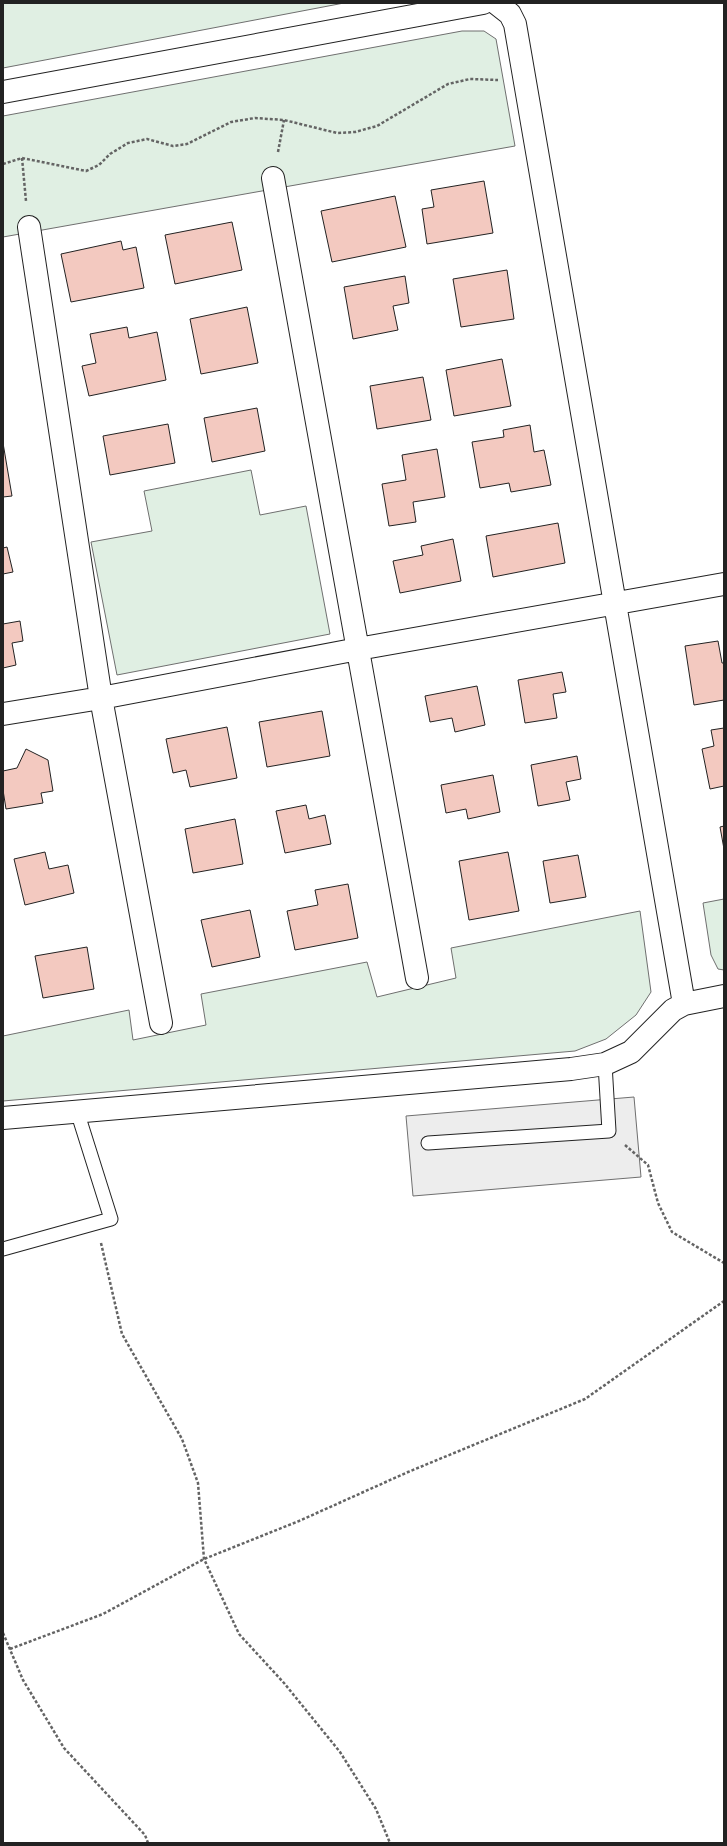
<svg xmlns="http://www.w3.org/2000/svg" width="727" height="1846" font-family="'Fira Sans Condensed',sans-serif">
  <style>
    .green { fill: #e0efe3; stroke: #6f6f6f }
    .parking { fill: #ededed; stroke: #6f6f6f }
    .building { fill: #f3c9c0; stroke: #222 }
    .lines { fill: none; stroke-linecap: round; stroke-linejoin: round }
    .service-casing { stroke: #222; stroke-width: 15 }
    .minor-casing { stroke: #222; stroke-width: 24 }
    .path { stroke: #646464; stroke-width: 2.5; stroke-dasharray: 3 2; stroke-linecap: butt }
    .service { stroke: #fff; stroke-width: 13 }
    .minor { stroke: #fff; stroke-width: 22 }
  </style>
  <rect width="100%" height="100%" fill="#fff"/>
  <path class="green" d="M3 3H344L3 68Z
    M462 31H484L496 39 515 146 3 237V116Z
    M251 470 260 515 306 506 330 634 117 675 91 542 152 531 144 491Z
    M724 899V970L718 969 711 955 703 903Z
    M640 911 651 992 636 1015 606 1039 575 1051 3 1101V1036L129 1010 133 1040 206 1025 201 994 367 962 377 997 456 978 451 948Z"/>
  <path class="parking" d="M634 1097 641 1177 413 1196 406 1116Z"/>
  <path class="building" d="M484 181 493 233 427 244 422 209 434 207 431 190Z
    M395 196 406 247 332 262 321 211Z
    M232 222 242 270 175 284 165 235Z
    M121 241 123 250 136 247 144 288 71 302 61 254Z
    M507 270 514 319 461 327 453 279Z
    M405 276 409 303 393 306 398 330 353 339 344 287Z
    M247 307 258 363 201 374 190 319Z
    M127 327 129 338 157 332 166 380 89 396 82 366 96 363 90 334Z
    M502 359 511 406 454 416 446 370Z
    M423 377 431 420 377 429 370 386Z
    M257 408 265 451 212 462 204 418Z
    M168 424 175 463 110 475 103 436Z
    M530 425 534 452 544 450 551 485 511 492 509 483 480 488 472 442 504 437 503 430Z
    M3 443 12 496 3 497Z
    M437 449 445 497 413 502 416 522 389 526 382 484 406 480 402 455Z
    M558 523 565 563 493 577 486 536Z
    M453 539 461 581 400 593 393 561 423 555 421 546Z
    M7 547 13 572 3 574V548Z
    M20 621 23 641 12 643 16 665 3 668V624Z
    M718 641 722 663H724V700L694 705 685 646Z
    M562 672 566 692 553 694 557 718 525 723 518 680Z
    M477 686 485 725 455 732 452 718 430 722 425 696Z
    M322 711 330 756 267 767 259 722Z
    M227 727 237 778 190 787 186 770 173 773 166 739Z
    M724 728V786L710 789 702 749 714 746 711 730Z
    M26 749 48 760 53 791 41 793 43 803 6 809 3 790V771L17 768Z
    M577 756 581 779 566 782 570 800 538 806 531 765Z
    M493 775 500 812 468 819 466 809 446 813 441 785Z
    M306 805 309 819 325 815 331 844 285 853 276 811Z
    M235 819 243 864 193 873 185 829Z
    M724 826V849L720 827Z
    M45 852 49 869 68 865 74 893 25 905 14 859Z
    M508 852 519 911 469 920 459 861Z
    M578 855 586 897 550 903 543 861Z
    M348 884 358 938 295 950 287 911 318 905 315 890Z
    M250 910 260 957 212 967 201 920Z
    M87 947 94 989 43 998 35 956Z"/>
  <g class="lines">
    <defs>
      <path id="service" d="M428 1143 609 1131 605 1064
        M3 1249 111 1219 77 1111"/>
      <path id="minor" d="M496 3 510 14 515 24 684 1004
        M3 92 483 3
        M273 178 417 978
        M29 227 101 698 161 1023
        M3 714 101 698 358 649 724 584
        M3 1118 571 1069 605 1064 631 1052 673 1010 684 1004 724 996"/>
    </defs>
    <use href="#service" class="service-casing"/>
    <use href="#minor" class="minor-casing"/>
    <path class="path" d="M278 152 284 120
      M22 158 26 201
      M3 164 22 158 86 171 99 165 110 154 128 143 147 139 173 146 187 144 231 122 255 118 284 120 337 133 355 132 377 126 448 84 470 79 498 80
      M625 1145 648 1165 658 1203 672 1232 724 1263
      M101 1243 122 1334 182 1439 198 1483 204 1559 239 1634 284 1683 340 1752 376 1809 390 1843
      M3 1633 23 1680 64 1748 145 1835 148 1843
      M10 1649 103 1614 204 1559 299 1521 408 1472 585 1399 724 1301"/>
    <use href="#service" class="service"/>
    <use href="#minor" class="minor"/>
  </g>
  <rect width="727" height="1846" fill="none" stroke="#222222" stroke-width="8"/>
</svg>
